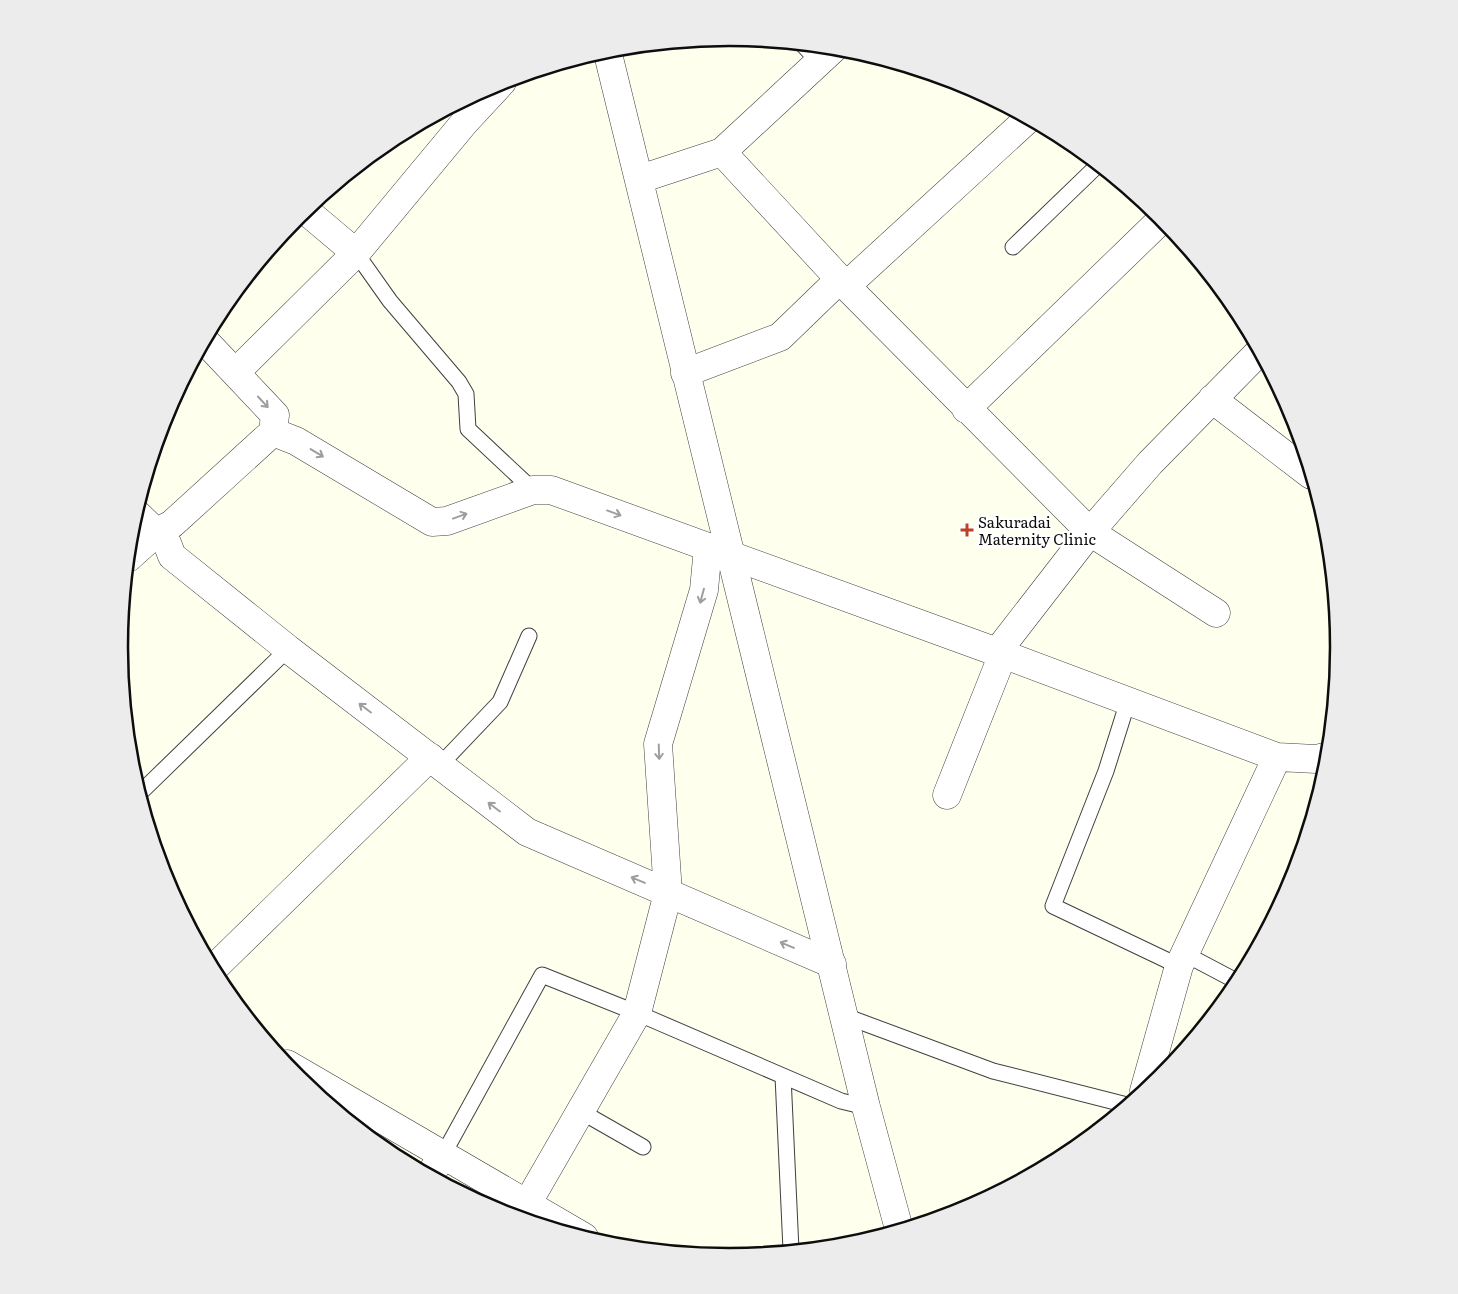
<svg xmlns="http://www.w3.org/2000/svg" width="1458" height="1294" font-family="Literata,serif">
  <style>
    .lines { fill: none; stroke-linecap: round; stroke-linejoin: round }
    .service-casing { stroke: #404040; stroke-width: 17 }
    .minor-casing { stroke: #404040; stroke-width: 29 }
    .tertiary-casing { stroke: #404040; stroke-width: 29 }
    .service { stroke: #fff; stroke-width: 15 }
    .minor { stroke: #fff; stroke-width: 28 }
    .tertiary { stroke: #fff; stroke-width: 28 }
    .oneway { stroke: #9e9e9e }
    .poi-dot { fill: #bb4027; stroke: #fff; stroke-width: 2 }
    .labels { text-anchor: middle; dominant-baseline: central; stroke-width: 5; stroke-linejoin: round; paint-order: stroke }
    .poi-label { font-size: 15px; fill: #0d0d0d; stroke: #fff; text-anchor: start }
    .rim { fill: none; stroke: #0d0d0d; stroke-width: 2.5 }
  </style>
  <rect width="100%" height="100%" fill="#feffed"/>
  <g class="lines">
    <defs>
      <path id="service" d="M803 45 819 62
        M1013 247 1098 165
        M356 253 390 301 459 382 466 394 468 429 533 490
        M1128 701 1106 771 1053 906 1179 966
        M440 765 500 702 529 636
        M140 793 288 649
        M1185 954 1238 982
        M845 1016 993 1071 1127 1105
        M783 1076 791 1250
        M580 1111 643 1147
        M443 1155 542 975 637 1013 841 1101 866 1107"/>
      <path id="minor" d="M722 152 846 286 1090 532 1216 613
        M640 179 722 152 834 48
        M305 210 356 253
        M846 286 1028 119
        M236 372 356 253 464 123 502 82
        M685 373 780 337 840 279
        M1212 399 1311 475
        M966 409 1162 219
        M273 432 296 441 432 522 447 521 533 490H551L997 652 1277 757 1316 759 1328 756
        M136 513 167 543 172 556 288 649 527 832 832 964
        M128 558 157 532 172 524 273 432 275 415 205 341
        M997 652 1090 532 1150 463 1259 352
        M947 795 1003 654
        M213 969 430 757
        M287 1064 584 1237
        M1144 1091 1179 966 1277 757
        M430 1175 443 1155
        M527 1204 637 1013 668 893 658 744 704 590 708 547"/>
      <path id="tertiary" d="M607 50 866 1107 899 1229"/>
    </defs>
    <use href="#service" class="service-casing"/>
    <use href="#minor" class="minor-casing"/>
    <use href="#tertiary" class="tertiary-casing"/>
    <use href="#service" class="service"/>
    <use href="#minor" class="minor"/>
    <use href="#tertiary" class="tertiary"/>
  </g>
  <defs><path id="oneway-shaft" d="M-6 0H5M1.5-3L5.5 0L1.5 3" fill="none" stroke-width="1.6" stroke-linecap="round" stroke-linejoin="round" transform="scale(1.25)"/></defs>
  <g class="oneway">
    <use href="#oneway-shaft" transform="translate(263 402) rotate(47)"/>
    <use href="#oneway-shaft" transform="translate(317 453) rotate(31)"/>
    <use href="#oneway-shaft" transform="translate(614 513) rotate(20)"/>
    <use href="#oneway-shaft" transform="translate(460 516) rotate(-20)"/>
    <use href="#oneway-shaft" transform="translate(702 596) rotate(105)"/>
    <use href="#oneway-shaft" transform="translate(365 708) rotate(-143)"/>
    <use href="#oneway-shaft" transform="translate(659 752) rotate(88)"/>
    <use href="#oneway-shaft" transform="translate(494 807) rotate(-143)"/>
    <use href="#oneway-shaft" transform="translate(638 880) rotate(-157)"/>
    <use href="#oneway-shaft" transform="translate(787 945) rotate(-157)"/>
  </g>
  <path class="poi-dot" d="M964.5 522.5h5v5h5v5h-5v5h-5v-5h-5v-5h5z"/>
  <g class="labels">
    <g class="poi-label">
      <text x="978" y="521">Sakuradai<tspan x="978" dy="17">Maternity Clinic</tspan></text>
    </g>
  </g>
  <path d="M0 0H1458V1294H0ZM128 647a601 601 0 1 1 1202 0a601 601 0 1 1-1202 0Z" fill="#ececec" fill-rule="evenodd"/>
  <path class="rim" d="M128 647a601 601 0 1 1 1202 0a601 601 0 1 1-1202 0Z"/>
</svg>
